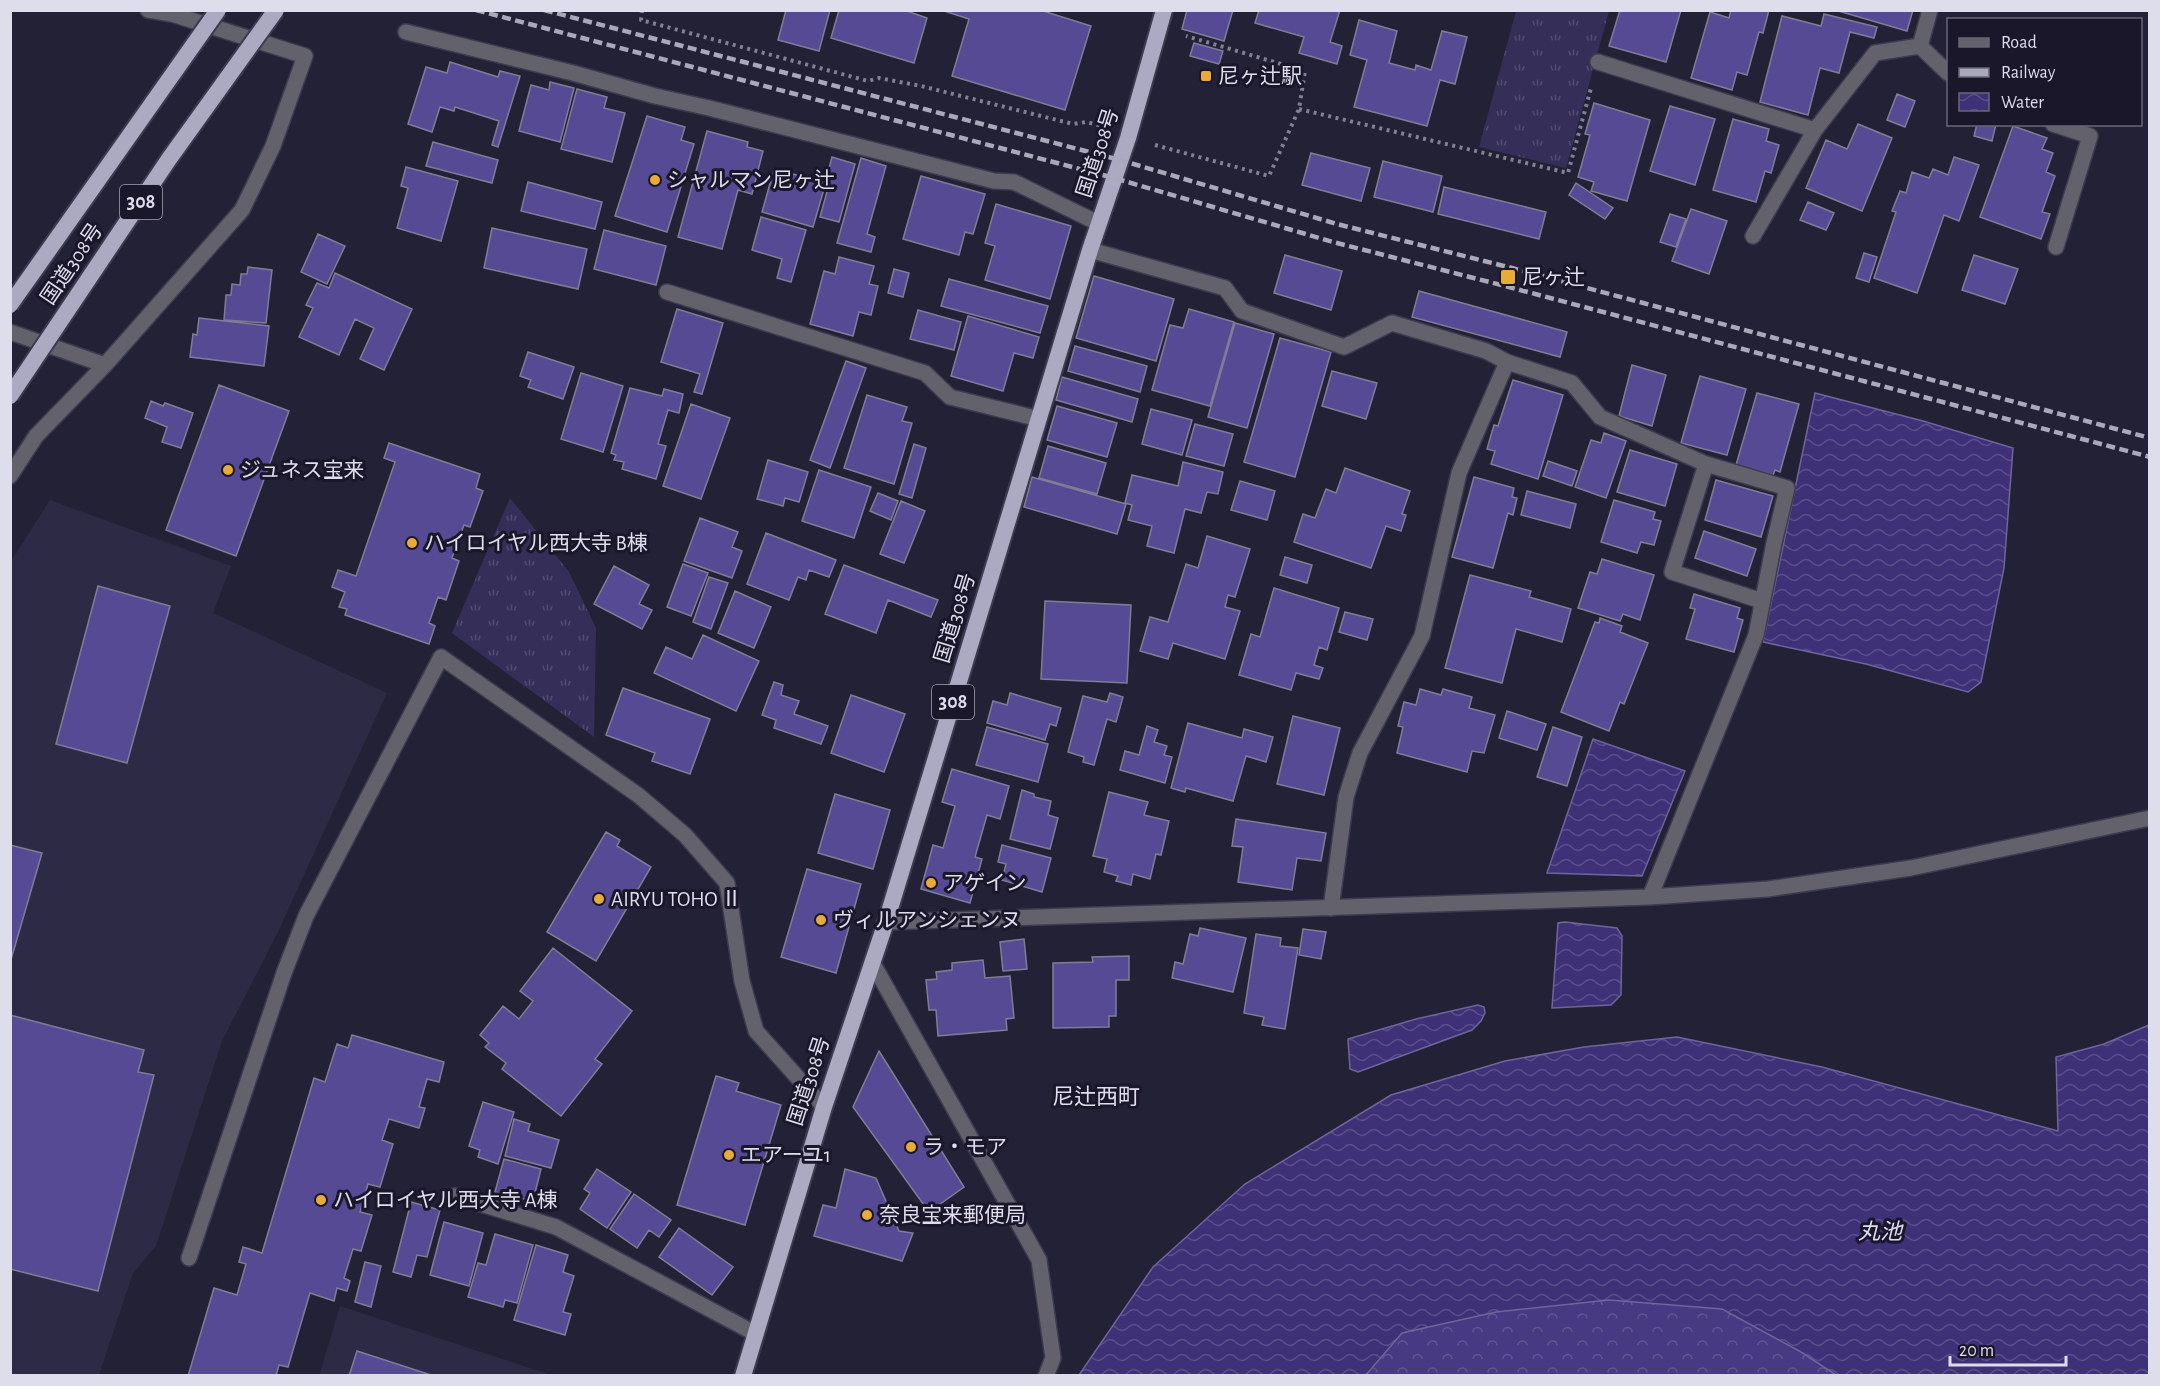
<svg xmlns="http://www.w3.org/2000/svg" width="2160" height="1386" font-family="'Alegreya Sans','Noto Sans JP',sans-serif">
  <style>
    .built { fill: #2d2a45 }
    .grass { fill: url(#grass-tufts) }
    .forest { fill: url(#forest-crowns) }
    .water { fill: url(#water-waves); stroke: #6f659a; stroke-width: 1.5 }
    .building { fill: #574a94; stroke: #7f7d96; stroke-width: 1.5 }
    .lines { fill: none; stroke-linecap: round; stroke-linejoin: round }
    .service-casing { stroke: #3d3b4f; stroke-width: 18 }
    .minor-casing { stroke: #3d3b4f; stroke-width: 18 }
    .trunk-casing { stroke: #3d3b4f; stroke-width: 20 }
    .path { stroke: #828092; stroke-width: 4; stroke-dasharray: 3 4.5; stroke-linecap: butt }
    .service { stroke: #62616c; stroke-width: 15 }
    .minor { stroke: #62616c; stroke-width: 15 }
    .trunk { stroke: #abaac2; stroke-width: 16 }
    .rail { stroke: #aaa9b9; stroke-width: 4.5; stroke-dasharray: 9 4.5; stroke-linecap: butt }
    .trunk-bridge-casing { stroke: #3d3b4f; stroke-width: 20; stroke-linecap: butt }
    .trunk-bridge { stroke: #abaac2; stroke-width: 16 }
    .poi-dot { fill: #e9ab38; stroke: #1a172b; stroke-width: 2 }
    .labels { text-anchor: middle; dominant-baseline: central; stroke-width: 6; stroke-linejoin: round; paint-order: stroke }
    .shield { fill: #1a172b; stroke: #a3a2b1; stroke-width: 1.5 }
    .shield-label { font-size: 20px; font-weight: bold; fill: #deddeb }
    .poi-label { font-size: 21px; fill: #deddeb; stroke: #1a172b; text-anchor: start }
    .street-label { font-size: 21px; fill: #deddeb; stroke: #1a172b }
    .neighbourhood-label { font-size: 22px; fill: #deddeb; stroke: #1a172b }
    .water-label { font-size: 22px; font-style: italic; fill: #dcdbf0; stroke: #1a172b }
  </style>
  <defs>
    <pattern id="grass-tufts" width="24" height="20" patternUnits="userSpaceOnUse" patternTransform="scale(1.5)"><rect width="24" height="20" fill="#352e59"/><path d="M3 7l-1-3M5 7V3M7 7l1-3M15 17l-1-3M17 17v-4M19 17l1-3" fill="none" stroke="#524c71"/></pattern>
    <pattern id="forest-crowns" width="20" height="18" patternUnits="userSpaceOnUse" patternTransform="scale(1.5)"><rect width="20" height="18" fill="#473a82"/><path d="M2 6a3 3 0 1 1 6 0M12 15a3 3 0 1 1 6 0" fill="none" stroke="#615694"/></pattern>
    <pattern id="water-waves" width="16" height="10" patternUnits="userSpaceOnUse" patternTransform="scale(1.5)"><rect width="16" height="10" fill="#3f3178"/><path d="M0 5q4-4 8 0t8 0" fill="none" stroke="#5a4e8b"/></pattern>
  </defs>
  <rect width="100%" height="100%" fill="#232136"/>
  <path class="built" d="M50 500 231 566 213 613 387 693 278 932 222 1041 156 1246 133 1273 99 1375H11L10 563Z
    M340 1306 551 1375 319 1376Z"/>
  <path class="grass" d="M1516 11H1609L1566 168 1479 147Z
    M510 498 569 572 596 628 594 737 452 633Z"/>
  <path class="forest" d="M1609 1300 1722 1309 1801 1352 1836 1375 1366 1376 1402 1333 1496 1312Z"/>
  <path class="water" d="M1815 393 1923 421 2013 448 2004 568 1981 682 1968 692 1866 664 1763 642Z
    M1593 739 1685 771 1642 876 1547 873Z
    M1565 922 1617 928 1622 936 1621 995 1611 1005 1552 1008 1558 923Z
    M1478 1005 1484 1007 1485 1013 1481 1021 1472 1030 1358 1072 1350 1069 1348 1039 1416 1019Z
    M2149 1025V1375H1836L1801 1352 1722 1309 1609 1300 1496 1312 1402 1333 1366 1375H1079L1153 1267 1245 1184 1391 1095 1505 1061 1584 1047 1677 1037 1822 1067 2058 1131 2056 1057 2104 1044Z"/>
  <path class="building" d="M786 10H830L819 51 778 40Z
    M839 10H904L927 18 914 63 831 38Z
    M941 10H1040L1091 26 1065 110 952 76 969 19Z
    M1187 10H1233L1224 41 1182 29Z
    M1259 10H1340L1330 42 1342 46 1337 64 1299 53 1304 37 1255 23Z
    M1620 10H1681L1666 62 1609 46Z
    M1731 10H1769L1763 33 1759 32 1747 75 1737 72 1732 90 1691 78 1710 12 1729 18Z
    M1835 10H1913L1907 31Z
    M1824 14 1877 27 1874 38 1850 32 1839 73 1820 68 1808 115 1760 102 1782 16 1821 26Z
    M1359 20 1397 31 1389 63 1415 70 1416 65 1431 70 1442 31 1467 37 1455 84 1440 80 1427 126 1354 107 1367 60 1350 55Z
    M1194 43 1223 51 1219 64 1190 56Z
    M450 62 498 77 500 71 520 76 498 147 492 145 499 121 455 107 454 111 440 107 432 132 408 124 426 67 447 73Z
    M550 82 574 88 560 142 519 131 531 85 549 90Z
    M577 89 607 97 604 108 625 113 612 162 561 149Z
    M1897 94 1915 101 1905 127 1887 120Z
    M1594 103 1650 120 1627 201 1591 191 1594 182 1578 177 1590 135 1585 134Z
    M1670 106 1715 119 1695 185 1650 171Z
    M647 116 685 127 681 140 694 144 667 232 615 216Z
    M1733 119 1769 129 1766 141 1779 145 1771 173 1765 171 1756 202 1713 190Z
    M1858 124 1892 138 1862 211 1806 188 1826 140 1847 149Z
    M1977 124H1996L1992 141 1974 136Z
    M2013 126 2047 138 2042 149 2053 153 2046 172 2055 176 2042 212 2050 214 2041 239 1980 217Z
    M707 131 748 142 747 147 763 151 752 194 738 190 722 249 678 237Z
    M433 142 498 160 492 183 426 166Z
    M1311 153 1370 168 1361 201 1302 185Z
    M832 157 855 164 839 222 820 217 828 188 824 187Z
    M1954 157 1979 165 1959 221 1944 215 1917 293 1874 278 1896 212 1892 211 1900 191 1906 193 1912 172 1929 178 1933 169 1948 175Z
    M861 158 886 166 867 234 875 237 871 252 837 243Z
    M1383 161 1442 176 1433 212 1374 197Z
    M406 167 458 181 441 241 397 228 408 188 401 186Z
    M774 169 823 182 821 188 824 189 813 227 762 212Z
    M921 176 985 194 973 234 965 232 959 255 903 239Z
    M528 182 602 202 595 229 521 211Z
    M1576 183 1613 208 1605 219 1569 195Z
    M1444 187 1546 212 1539 239 1438 214Z
    M1808 202 1834 213 1826 230 1800 220Z
    M996 204 1071 226 1050 299 985 280 995 246 985 243Z
    M1691 209 1727 221 1709 274 1672 261Z
    M1670 214 1686 219 1676 247 1660 242Z
    M761 217 806 230 791 282 777 278 782 259 752 250Z
    M492 228 587 249 578 289 484 268Z
    M604 230 666 246 656 285 594 269Z
    M318 234 345 246 327 284 301 272Z
    M1864 253 1877 257 1869 282 1856 278Z
    M1285 255 1342 271 1331 310 1274 293Z
    M1974 255 2018 269 2005 304 1962 290Z
    M839 257 874 266 869 284 878 286 871 315 859 312 853 336 810 324 824 271 835 274Z
    M248 267 272 270 266 323 224 320 226 295H231L232 284 240 285 241 274H247Z
    M894 269 909 273 903 297 888 293Z
    M335 273 412 309 384 370 360 359 374 328 355 319 339 355 299 337 313 308 306 305 317 283 329 288Z
    M1094 276 1174 299 1156 361 1076 338Z
    M949 279 1048 306 1040 333 941 306Z
    M1419 291 1567 332 1560 357 1412 317Z
    M677 309 723 323 702 394 694 392 700 374 661 362Z
    M1189 309 1234 322 1210 406 1152 390 1170 325 1183 328Z
    M918 310 961 322 954 350 910 339Z
    M968 316 1039 337 1033 358 1014 353 1003 391 951 376Z
    M199 318 269 326 264 366 190 357 193 334 197 335Z
    M1235 323 1274 334 1247 428 1208 417Z
    M1280 338 1331 352 1295 477 1244 462Z
    M1075 346 1147 366 1140 392 1068 371Z
    M528 352 574 367 563 399 528 387 531 380 520 376Z
    M846 361 866 368 830 468 810 460Z
    M1632 365 1666 375 1652 426 1619 416Z
    M1332 371 1377 383 1366 419 1322 406Z
    M581 373 623 386 603 452 561 439Z
    M1700 376 1746 389 1727 455 1681 443Z
    M1062 377 1138 399 1132 422 1056 400Z
    M1513 380 1563 395 1538 479 1491 464 1495 451 1487 449 1494 425 1498 426Z
    M219 385 289 411 236 556 166 530Z
    M630 388 662 396 664 389 683 394 679 413 668 410 658 444 666 446 656 479 622 469 624 462 614 460 616 455 611 453Z
    M1757 393 1799 404 1780 472 1775 470 1773 475 1736 465Z
    M867 395 907 407 902 421 912 423 894 484 844 468Z
    M151 401 163 406 165 403 193 413 181 448 162 442 167 427 145 418Z
    M691 404 730 418 701 499 663 486Z
    M1057 406 1117 423 1107 457 1047 440Z
    M1151 409 1192 420 1182 455 1142 444Z
    M1195 424 1233 434 1224 466 1186 456Z
    M1604 433 1626 441 1606 498 1575 487 1591 440 1601 443Z
    M389 443 480 474 476 488 483 491 470 527 464 525 452 558 459 561 446 600 438 597 429 623 435 626 429 644 345 615 347 609 339 607 345 592 332 587 338 570 356 576 395 462 384 458Z
    M914 444 926 448 912 498 899 494Z
    M1048 446 1106 463 1097 494 1039 478Z
    M1630 450 1677 464 1665 506 1617 492Z
    M768 460 808 472 799 502 785 498 783 506 757 499Z
    M1548 461 1577 471 1572 486 1543 476Z
    M1183 462 1223 472 1218 494 1207 492 1201 513 1185 509 1174 553 1147 546 1152 526 1128 520 1132 505 1125 503 1132 475 1178 486Z
    M1345 468 1410 491 1402 514 1406 515 1401 531 1386 526 1371 568 1294 542 1303 514 1315 518 1326 489 1336 493Z
    M819 470 871 487 854 538 802 521Z
    M1032 477 1126 504 1117 534 1024 507Z
    M1474 477 1514 488 1512 497 1517 498 1513 515 1508 513 1493 568 1452 557Z
    M1716 480 1773 496 1761 537 1705 520Z
    M1240 481 1275 491 1267 520 1231 510Z
    M1527 491 1576 504 1570 528 1521 515Z
    M878 493 898 501 891 520 870 511Z
    M1614 500 1655 512 1653 519 1661 521 1654 545 1641 542 1637 553 1601 542Z
    M901 501 925 511 904 563 880 554Z
    M700 518 738 532 732 547 742 551 732 578 684 561Z
    M1704 531 1756 549 1747 576 1695 558Z
    M766 533 836 560 829 577 809 570 806 580 798 577 789 600 747 584Z
    M1207 536 1250 549 1235 597 1228 595 1225 607 1240 611 1225 659 1173 643 1168 659 1140 651 1150 617 1168 622 1186 564 1198 568Z
    M1285 557 1312 565 1307 583 1280 575Z
    M1602 559 1654 575 1640 620 1623 614 1620 621 1578 608 1590 572 1597 574Z
    M683 564 708 573 691 616 667 607Z
    M844 565 938 600 931 617 888 600 876 633 825 614Z
    M614 566 649 585 639 604 652 610 642 629 594 604Z
    M1470 575 1531 591 1529 597 1571 609 1562 642 1516 629 1502 683 1445 668Z
    M709 577 728 583 711 629 693 622Z
    M98 586 170 606 127 763 56 744Z
    M1274 588 1339 608 1327 650 1319 647 1314 665 1323 668 1319 679 1296 673 1291 690 1239 675 1251 634 1260 637Z
    M735 591 771 607 754 648 718 633Z
    M1694 594 1740 608 1737 618 1743 620 1734 652 1686 639 1695 609 1690 608Z
    M1045 601 1131 605 1127 683 1041 679Z
    M1345 612 1373 619 1367 640 1339 632Z
    M1600 618 1622 626 1620 632 1648 643 1624 704 1620 702 1609 731 1561 712 1595 622 1599 623Z
    M703 635 759 661 736 711 654 673 666 647 692 659Z
    M774 682 783 685 781 695 799 701 794 714 828 726 821 744 774 728 776 720 762 715Z
    M623 688 710 719 690 774 652 761 655 753 606 735Z
    M1420 689 1441 695 1443 689 1472 697 1469 708 1495 715 1484 753 1472 751 1467 772 1397 753 1403 727 1398 726 1404 702 1416 705Z
    M1010 693 1061 708 1056 726 1050 724 1045 740 987 723 993 701 1007 705Z
    M1110 693 1123 697 1116 722 1107 719 1094 765 1083 762 1084 757 1068 752 1083 696 1107 702Z
    M851 695 905 714 884 772 831 753Z
    M1507 711 1546 724 1537 750 1499 738Z
    M1293 716 1340 728 1324 795 1277 784Z
    M1188 723 1242 738 1244 729 1273 737 1266 762 1246 756 1233 801 1186 788 1185 792 1171 788Z
    M1147 726 1158 730 1154 742 1167 746 1164 755 1172 757 1165 783 1120 770 1125 751 1139 755Z
    M987 727 1048 744 1038 782 976 765Z
    M1553 727 1582 737 1567 786 1537 777Z
    M952 769 1009 786 1000 819 987 815 975 857 982 859 970 903 921 889 933 845 943 848 955 806 942 802Z
    M1022 790 1034 794V797L1051 801 1048 815 1058 818 1050 849 1010 839Z
    M1109 792 1148 802 1144 815 1169 821 1161 855 1156 854 1150 879 1133 874 1131 885 1116 881 1118 876 1104 872 1107 859 1093 856Z
    M835 794 890 810 873 869 818 853Z
    M1236 819 1326 833 1321 861 1297 858 1292 890 1238 882 1243 847 1232 846Z
    M606 832 620 840 617 846 651 867 596 961 547 932Z
    M10 845 42 853 10 963Z
    M1002 845 1051 858 1042 892 1002 880 1006 864 998 862Z
    M807 869 861 884 836 973 781 957Z
    M1200 928 1246 938 1233 992 1172 978 1175 962 1183 964 1190 934 1198 936Z
    M1303 929 1326 932 1321 959 1299 955Z
    M1256 934 1281 938 1280 946 1298 948 1285 1029 1262 1025 1264 1017 1244 1013Z
    M1024 939 1027 969 1003 971 1000 942Z
    M553 948 632 1011 595 1059 602 1064 561 1116 502 1069 506 1063 485 1047 489 1043 480 1035 503 1006 519 1019 533 1001 520 991Z
    M1129 956V980H1116V1016H1109V1027L1053 1028V963L1093 962 1092 957Z
    M983 960 985 978 1010 976 1014 1018 1006 1019 1007 1030 938 1036 936 1010H929L926 980 937 979 936 972 952 970V963Z
    M10 1015 144 1050 138 1072 154 1075 98 1291 10 1269Z
    M352 1035 444 1062 439 1082 427 1079 419 1107 425 1108 419 1128 389 1119 382 1140 393 1144 380 1187 368 1184 360 1212 372 1215 361 1251 353 1249 344 1278 350 1281 347 1291 337 1288 334 1301 310 1293 288 1367 279 1365 276 1376H188L214 1288 237 1295 246 1264 239 1262 243 1247 262 1253 314 1078 325 1082 337 1044 348 1048Z
    M879 1051 964 1187 929 1212 853 1107Z
    M716 1076 739 1083 736 1091 781 1105 745 1225 677 1205Z
    M483 1102 514 1112 498 1164 478 1157 480 1150 469 1146Z
    M514 1119 530 1124 528 1131 559 1140 551 1168 505 1156Z
    M504 1159 541 1169 533 1201 495 1192Z
    M597 1169 631 1192 607 1228 580 1209 590 1193 584 1189Z
    M845 1169 876 1178 899 1231 913 1233 902 1261 814 1236 823 1205 836 1208Z
    M634 1194 671 1220 659 1237 649 1230 637 1248 610 1229Z
    M411 1202 440 1210 427 1257 417 1255 411 1277 393 1272Z
    M444 1222 483 1233 469 1286 430 1275Z
    M679 1228 733 1267 712 1295 659 1257Z
    M495 1234 533 1245 517 1303 505 1300 503 1307 468 1297 478 1263 486 1265Z
    M536 1245 568 1255 563 1272 574 1276 563 1312 571 1314 565 1335 514 1320Z
    M365 1262 381 1266 371 1307 355 1302Z
    M357 1351 434 1376H349Z"/>
  <g class="lines">
    <defs>
      <path id="service" d="M1920 46 1948 73
        M1598 62 1815 130 1875 53 1920 46 1930 10
        M2053 124 2090 136 2056 247
        M1753 236 1815 130
        M667 292 925 373 950 397 1039 419"/>
      <path id="minor" d="M406 32 573 73 655 96 709 108 994 181 1014 182 1098 223
        M1090 250 1225 288 1242 311 1344 347 1392 323 1486 351 1507 362 1572 383 1600 417 1706 464 1787 488 1774 543 1756 635 1650 897
        M10 332 105 365
        M1706 464 1672 572 1762 601
        M10 476 36 436 105 365 242 210 273 146 305 56 172 14 148 10
        M1331 908 1346 797 1360 753 1422 636 1459 473 1507 362
        M886 922 1650 897 1768 889 1911 868 2150 818
        M872 962 1039 1260 1053 1358 1046 1376
        M455 1196 556 1227 756 1334
        M189 1258 284 973 306 916 441 657 638 795 685 835 727 883 742 981 756 1031 824 1107"/>
      <path id="trunk" d="M743 1376 824 1107 886 922 1090 250 1128 138 1164 10"/>
    </defs>
    <use href="#service" class="service-casing"/>
    <use href="#minor" class="minor-casing"/>
    <use href="#trunk" class="trunk-casing"/>
    <path class="path" d="M642 10 641 20 868 81 879 78 921 86 1073 124 1086 122 1102 126
      M1299 109 1568 173 1591 88
      M1155 145 1269 176 1299 109 1305 71 1186 36"/>
    <use href="#service" class="service"/>
    <use href="#minor" class="minor"/>
    <use href="#trunk" class="trunk"/>
    <path class="rail" d="M476 10 1114 178 1333 242 1505 286 2150 457
      M544 10 1120 160 1337 224 1512 268 2150 438"/>
    <defs>
      <path id="trunk-bridge" d="M10 305 218 10
        M10 396 169 159 276 10"/>
    </defs>
    <use href="#trunk-bridge" class="trunk-bridge-casing"/>
    <use href="#trunk-bridge" class="trunk-bridge"/>
  </g>
  <g class="poi-dot">
    <rect x="1200" y="70" width="12" height="12" rx="3"/>
    <circle cx="655" cy="180" r="6"/>
    <rect x="1500" y="269" width="16" height="16" rx="3"/>
    <circle cx="228" cy="470" r="6"/>
    <circle cx="412" cy="543" r="6"/>
    <circle cx="931" cy="883" r="6"/>
    <circle cx="599" cy="899" r="6"/>
    <circle cx="821" cy="920" r="6"/>
    <circle cx="911" cy="1147" r="6"/>
    <circle cx="729" cy="1155" r="6"/>
    <circle cx="321" cy="1200" r="6"/>
    <circle cx="867" cy="1215" r="6"/>
  </g>
  <g class="labels">
    <g class="shield">
      <rect x="120" y="185" width="42" height="34" rx="4.5"/>
      <rect x="932" y="685" width="42" height="34" rx="4.5"/>
    </g>
    <g class="shield-label">
      <text x="141" y="202">308</text>
      <text x="953" y="702">308</text>
    </g>
    <g class="poi-label">
      <text x="1218" y="76">尼ヶ辻駅</text>
      <text x="667" y="180">シャルマン尼ヶ辻</text>
      <text x="1522" y="277">尼ヶ辻</text>
      <text x="240" y="470">ジュネス宝来</text>
      <text x="424" y="543">ハイロイヤル西大寺 B棟</text>
      <text x="943" y="883">アゲイン</text>
      <text x="611" y="899">AIRYU TOHO Ⅱ</text>
      <text x="833" y="920">ヴィルアンシェンヌ</text>
      <text x="923" y="1147">ラ・モア</text>
      <text x="741" y="1155">エアーユ1</text>
      <text x="333" y="1200">ハイロイヤル西大寺 A棟</text>
      <text x="879" y="1215">奈良宝来郵便局</text>
    </g>
    <g class="street-label">
      <text transform="translate(1098 153) rotate(-72)">国道308号</text>
      <text transform="translate(72 264) rotate(-56)">国道308号</text>
      <text transform="translate(955 618) rotate(-73)">国道308号</text>
      <text transform="translate(809 1081) rotate(-72)">国道308号</text>
    </g>
    <g class="neighbourhood-label">
      <text x="1096" y="1097">尼辻西町</text>
    </g>
    <g class="water-label">
      <text x="1880" y="1232">丸池</text>
    </g>
  </g>
  <rect width="2160" height="1386" fill="none" stroke="#deddeb" stroke-width="24"/>
  <rect x="1947" y="18" width="195" height="108" fill="#1a172b" stroke="#686678" stroke-width="1.5"/>
  <rect x="1959" y="38" width="30" height="9" fill="#62616c" stroke="#686678" stroke-width="1.5"/>
  <text x="2001" y="48" font-size="18" fill="#deddeb">Road</text>
  <rect x="1959" y="68" width="30" height="9" fill="#aaa9b9" stroke="#686678" stroke-width="1.5"/>
  <text x="2001" y="78" font-size="18" fill="#deddeb">Railway</text>
  <rect x="1959" y="93" width="30" height="18" fill="url(#water-waves)" stroke="#686678" stroke-width="1.5"/>
  <text x="2001" y="108" font-size="18" fill="#deddeb">Water</text>
  <path d="M1950 1356v9h116v-9" fill="none" stroke="#deddeb" stroke-width="3"/>
  <text x="1959" y="1356" font-size="18" fill="#deddeb" stroke="#1a172b" stroke-width="4.5" paint-order="stroke">20 m</text>
</svg>
